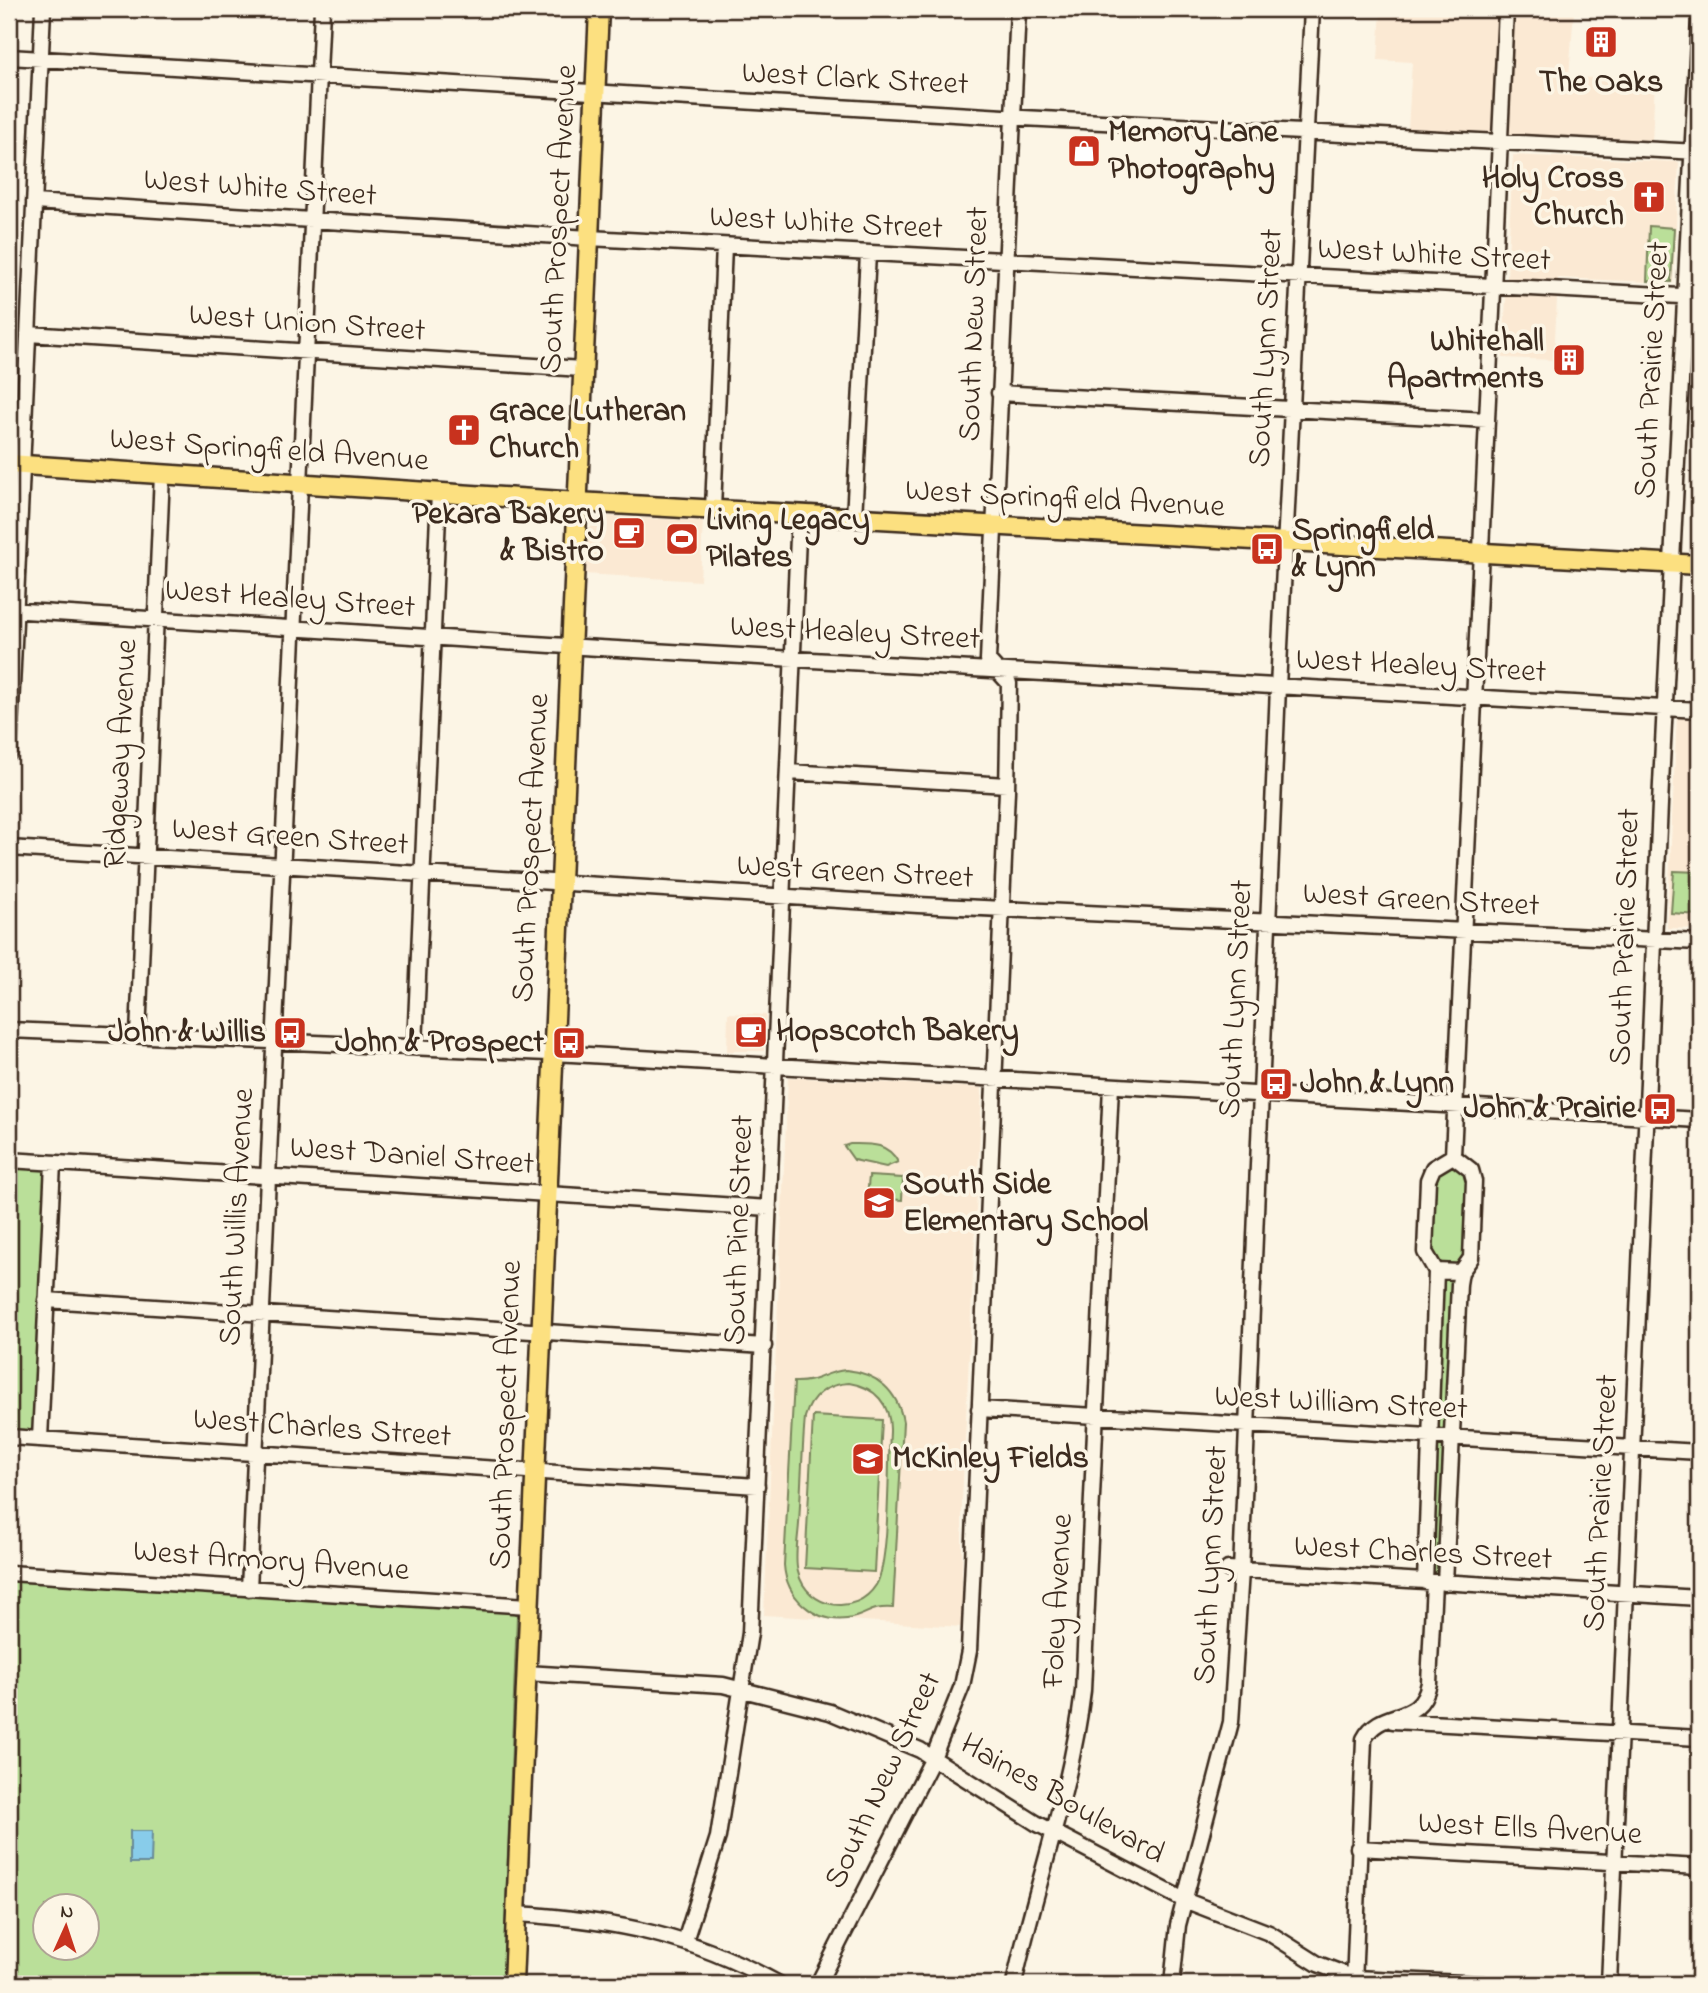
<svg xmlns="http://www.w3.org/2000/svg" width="1708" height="1993" font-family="'Indie Flower',sans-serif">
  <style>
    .built { fill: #fbe9d3 }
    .green { fill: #badf99; stroke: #7a845c; stroke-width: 2; fill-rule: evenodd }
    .water { fill: #88ccea; stroke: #698b98; stroke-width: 2 }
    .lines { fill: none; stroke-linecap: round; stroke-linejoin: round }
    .minor-casing { stroke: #3b2a1e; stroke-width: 19 }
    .major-casing { stroke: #3b2a1e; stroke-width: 23 }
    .minor { stroke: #fcf5e5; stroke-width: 14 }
    .major { stroke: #fce080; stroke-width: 18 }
    .labels { text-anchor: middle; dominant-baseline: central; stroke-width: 7; stroke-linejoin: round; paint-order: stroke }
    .street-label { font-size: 32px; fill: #3b2a1e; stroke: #fcf5e5 }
    .poi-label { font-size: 32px; font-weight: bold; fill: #3b2a1e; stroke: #fcf5e5; text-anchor: start }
  </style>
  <rect width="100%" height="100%" fill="#fcf5e5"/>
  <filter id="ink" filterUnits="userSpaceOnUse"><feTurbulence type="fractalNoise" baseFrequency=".0143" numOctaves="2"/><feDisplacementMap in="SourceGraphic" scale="14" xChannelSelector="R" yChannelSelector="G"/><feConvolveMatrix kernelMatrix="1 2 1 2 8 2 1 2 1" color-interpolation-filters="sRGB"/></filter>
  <g filter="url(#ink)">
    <path class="built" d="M1381 9H1574L1569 77 1655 80 1652 143 1408 130 1412 62 1378 60Z
      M1513 155 1679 162 1673 283 1558 278 1554 360 1503 358Z
      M604 516 703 521 700 581 585 574 589 529Z
      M1677 715 1699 717V929L1667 928Z
      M728 1013 766 1015 764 1051H727Z
      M788 1077 982 1088 962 1501V1627L764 1615Z"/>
    <path class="green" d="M1649 226 1674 228 1671 282 1647 281Z
      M1674 871 1699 872V915L1671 913Z
      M850 1144C870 1144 887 1142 898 1162L886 1167 854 1160 844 1146Z
      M9 1163 49 1165 36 1433 9 1432Z
      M1452 1163 1468 1171V1252L1463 1265 1446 1269 1431 1258 1432 1175Z
      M869 1176 903 1178 902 1200 867 1198Z
      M1444 1276 1454 1277 1446 1427 1442 1429 1437 1427Z
      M846 1370C877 1373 898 1391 903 1422L893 1608C869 1606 868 1616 847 1619 814 1623 786 1597 784 1565L794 1382C818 1383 823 1372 846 1370ZM849 1383C875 1387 891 1404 890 1432 888 1463 890 1563 876 1585 856 1617 807 1609 798 1572 794 1558 798 1539 799 1524 801 1489 802 1453 805 1417 811 1396 827 1384 849 1383Z
      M813 1416 882 1420 874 1572 805 1568Z
      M1436 1446H1444L1447 1451 1440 1570 1434 1573 1430 1572Z
      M9 1579 513 1611 517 1615 503 1984H9ZM46 1906H88V1948H46Z"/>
    <path class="water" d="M130 1831H152L151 1863H130Z"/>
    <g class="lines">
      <defs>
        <path id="minor" d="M9 57 1004 117 1699 152
          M34 202 589 238 1699 297
          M28 334 582 369
          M999 393 1487 420
          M713 509 724 246
          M854 518 868 254
          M9 610 582 647 1699 710
          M9 753 43 9
          M788 772 1007 785
          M9 848 918 905 1699 942
          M9 1030 572 1054 1699 1120
          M138 1035 162 474
          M415 1046 439 492
          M1453 1156 1506 9
          M9 1160 769 1208
          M46 1300 764 1346
          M979 1409 1699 1452
          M9 1437 757 1486
          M40 1439 53 1163
          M1228 1569 1699 1598
          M9 1573 529 1606
          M1425 1582 1436 1271
          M1445 1583 1459 1284 1461 1272 1471 1258 1474 1181 1471 1170 1453 1156 1433 1168 1428 1180 1425 1252 1436 1271 1461 1272
          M249 1589 322 9
          M526 1673 723 1685 830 1712 920 1750 1036 1823 1184 1900 1269 1933 1318 1964 1355 1978 1483 1984
          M1393 1721 1699 1738
          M1358 1848 1699 1867
          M516 1914C616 1920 690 1935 779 1984
          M685 1941 718 1837 750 1633 799 514
          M818 1984 933 1758 962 1686 969 1651 1007 791 1009 683 988 660 1018 9
          M1014 1984C1035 1886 1071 1792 1083 1691L1111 1086
          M1172 1984 1178 1925 1231 1722 1241 1571 1278 687 1312 9
          M1354 1984 1364 1739C1381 1706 1420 1727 1429 1683L1434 1583
          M1609 1984 1660 804 1699 18"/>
        <path id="major" d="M9 464 578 502 1699 565
          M513 1984 599 9"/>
      </defs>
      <use href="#minor" class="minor-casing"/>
      <use href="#major" class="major-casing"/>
      <use href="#minor" class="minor"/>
      <use href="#major" class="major"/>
    </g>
  </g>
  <defs>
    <symbol id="building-square" viewBox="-11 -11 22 22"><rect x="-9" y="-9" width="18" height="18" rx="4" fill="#c8321e" stroke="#fcf5e5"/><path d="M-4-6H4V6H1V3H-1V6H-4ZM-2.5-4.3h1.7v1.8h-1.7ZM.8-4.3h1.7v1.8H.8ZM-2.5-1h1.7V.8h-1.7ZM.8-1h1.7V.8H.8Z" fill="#fff"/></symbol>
    <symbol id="shop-square" viewBox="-11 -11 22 22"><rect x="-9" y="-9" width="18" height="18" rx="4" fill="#c8321e" stroke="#fcf5e5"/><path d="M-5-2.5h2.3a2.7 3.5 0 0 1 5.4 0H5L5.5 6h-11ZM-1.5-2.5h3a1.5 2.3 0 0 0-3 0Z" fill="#fff"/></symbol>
    <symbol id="church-square" viewBox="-11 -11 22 22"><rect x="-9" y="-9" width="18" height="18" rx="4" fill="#c8321e" stroke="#fcf5e5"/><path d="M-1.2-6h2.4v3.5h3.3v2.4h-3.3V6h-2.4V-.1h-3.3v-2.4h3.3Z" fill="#fff"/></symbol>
    <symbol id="cafe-square" viewBox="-11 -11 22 22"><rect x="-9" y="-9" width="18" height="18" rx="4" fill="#c8321e" stroke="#fcf5e5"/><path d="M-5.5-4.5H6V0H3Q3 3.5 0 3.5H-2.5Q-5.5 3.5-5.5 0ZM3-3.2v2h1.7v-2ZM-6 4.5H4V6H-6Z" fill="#fff"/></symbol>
    <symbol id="stadium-square" viewBox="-11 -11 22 22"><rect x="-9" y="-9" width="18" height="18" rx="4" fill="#c8321e" stroke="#fcf5e5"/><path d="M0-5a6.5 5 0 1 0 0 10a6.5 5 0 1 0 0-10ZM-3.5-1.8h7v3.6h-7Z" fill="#fff"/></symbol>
    <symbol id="bus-square" viewBox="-11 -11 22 22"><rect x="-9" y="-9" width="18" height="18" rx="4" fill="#c8321e" stroke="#fcf5e5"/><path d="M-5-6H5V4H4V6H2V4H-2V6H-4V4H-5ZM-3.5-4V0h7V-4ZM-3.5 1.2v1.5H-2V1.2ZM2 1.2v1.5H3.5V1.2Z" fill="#fff"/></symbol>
    <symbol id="school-square" viewBox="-11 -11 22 22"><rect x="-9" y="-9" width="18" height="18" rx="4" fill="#c8321e" stroke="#fcf5e5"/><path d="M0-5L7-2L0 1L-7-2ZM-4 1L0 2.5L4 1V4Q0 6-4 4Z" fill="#fff"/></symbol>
  </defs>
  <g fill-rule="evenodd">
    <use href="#building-square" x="1582" y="23" width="38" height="38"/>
    <use href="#shop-square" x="1065" y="132" width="38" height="38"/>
    <use href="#church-square" x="1630" y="178" width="38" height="38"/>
    <use href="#building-square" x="1550" y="341" width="38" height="38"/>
    <use href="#church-square" x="445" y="411" width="38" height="38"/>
    <use href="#cafe-square" x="610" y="514" width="38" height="38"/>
    <use href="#stadium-square" x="663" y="520" width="38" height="38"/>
    <use href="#bus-square" x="1248" y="530" width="38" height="38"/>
    <use href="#cafe-square" x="732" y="1013" width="38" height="38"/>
    <use href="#bus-square" x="271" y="1014" width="38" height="38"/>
    <use href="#bus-square" x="550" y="1024" width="38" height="38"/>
    <use href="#bus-square" x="1257" y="1065" width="38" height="38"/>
    <use href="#bus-square" x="1641" y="1090" width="38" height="38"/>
    <use href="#school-square" x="860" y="1184" width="38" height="38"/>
    <use href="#school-square" x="849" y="1440" width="38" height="38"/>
  </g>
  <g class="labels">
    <g class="street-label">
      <text transform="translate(855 80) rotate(3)">West Clark Street</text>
      <text transform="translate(260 189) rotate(4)">West White Street</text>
      <text transform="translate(560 219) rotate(-87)">South Prospect Avenue</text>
      <text transform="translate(826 224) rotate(3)">West White Street</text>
      <text transform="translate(1434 256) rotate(3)">West White Street</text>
      <text transform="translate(307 324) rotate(4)">West Union Street</text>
      <text transform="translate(975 324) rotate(-88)">South New Street</text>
      <text transform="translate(1267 348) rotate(-87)">South Lynn Street</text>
      <text transform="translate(1653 370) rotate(-87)">South Prairie Street</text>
      <text transform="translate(269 451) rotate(4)">West Springfield Avenue</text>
      <text transform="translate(1065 500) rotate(3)">West Springfield Avenue</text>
      <text transform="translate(290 600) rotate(4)">West Healey Street</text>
      <text transform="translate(855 634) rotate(3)">West Healey Street</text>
      <text transform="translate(1421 667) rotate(3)">West Healey Street</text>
      <text transform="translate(122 754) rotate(-87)">Ridgeway Avenue</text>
      <text transform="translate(290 838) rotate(4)">West Green Street</text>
      <text transform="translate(532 848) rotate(-87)">South Prospect Avenue</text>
      <text transform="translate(855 873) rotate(3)">West Green Street</text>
      <text transform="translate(1421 901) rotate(3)">West Green Street</text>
      <text transform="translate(1626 937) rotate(-88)">South Prairie Street</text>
      <text transform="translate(1237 999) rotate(-87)">South Lynn Street</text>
      <text transform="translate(412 1157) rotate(4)">West Daniel Street</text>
      <text transform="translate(238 1217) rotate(-87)">South Willis Avenue</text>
      <text transform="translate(740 1230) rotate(-88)">South Pine Street</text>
      <text transform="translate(1341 1404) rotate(3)">West William Street</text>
      <text transform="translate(507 1415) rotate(-88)">South Prospect Avenue</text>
      <text transform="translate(322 1429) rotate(4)">West Charles Street</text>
      <text transform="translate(1602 1503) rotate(-87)">South Prairie Street</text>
      <text transform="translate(1423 1554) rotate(3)">West Charles Street</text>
      <text transform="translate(271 1562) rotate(4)">West Armory Avenue</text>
      <text transform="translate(1212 1565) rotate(-87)">South Lynn Street</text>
      <text transform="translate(1059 1601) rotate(-87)">Foley Avenue</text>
      <text transform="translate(884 1781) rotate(-65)">South New Street</text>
      <text transform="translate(1062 1800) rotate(30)">Haines Boulevard</text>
      <text transform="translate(1530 1830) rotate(3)">West Ells Avenue</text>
    </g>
    <g class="poi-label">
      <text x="1601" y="83" text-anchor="middle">The Oaks</text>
      <text x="1108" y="133">Memory Lane<tspan x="1108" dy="37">Photography</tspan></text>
      <text x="1624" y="179" text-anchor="end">Holy Cross<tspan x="1624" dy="37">Church</tspan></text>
      <text x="1544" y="342" text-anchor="end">Whitehall<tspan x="1544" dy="37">Apartments</tspan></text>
      <text x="489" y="412">Grace Lutheran<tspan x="489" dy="37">Church</tspan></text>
      <text x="604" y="515" text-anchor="end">Pekara Bakery<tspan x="604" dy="37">&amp; Bistro</tspan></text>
      <text x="706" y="521">Living Legacy<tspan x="706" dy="37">Pilates</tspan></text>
      <text x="1292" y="531">Springfield<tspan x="1292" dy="37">&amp; Lynn</tspan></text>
      <text x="776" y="1032">Hopscotch Bakery</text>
      <text x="266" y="1033" text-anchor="end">John &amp; Willis</text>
      <text x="544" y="1043" text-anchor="end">John &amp; Prospect</text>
      <text x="1300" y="1084">John &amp; Lynn</text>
      <text x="1636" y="1109" text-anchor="end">John &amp; Prairie</text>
      <text x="903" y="1185">South Side<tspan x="903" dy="37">Elementary School</tspan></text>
      <text x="892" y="1459">McKinley Fields</text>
    </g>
  </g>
  <rect width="1708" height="1993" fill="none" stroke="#fcf5e5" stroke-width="35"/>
  <rect x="18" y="18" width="1673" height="1958" fill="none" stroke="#3b2a1e" stroke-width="2.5" filter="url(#ink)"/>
  <g transform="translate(66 1927) rotate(3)"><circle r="33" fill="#fcf5e5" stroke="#afa495" stroke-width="2"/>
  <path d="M0-5L12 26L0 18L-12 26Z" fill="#c8321e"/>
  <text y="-10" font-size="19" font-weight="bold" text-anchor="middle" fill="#3b2a1e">N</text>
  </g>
</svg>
